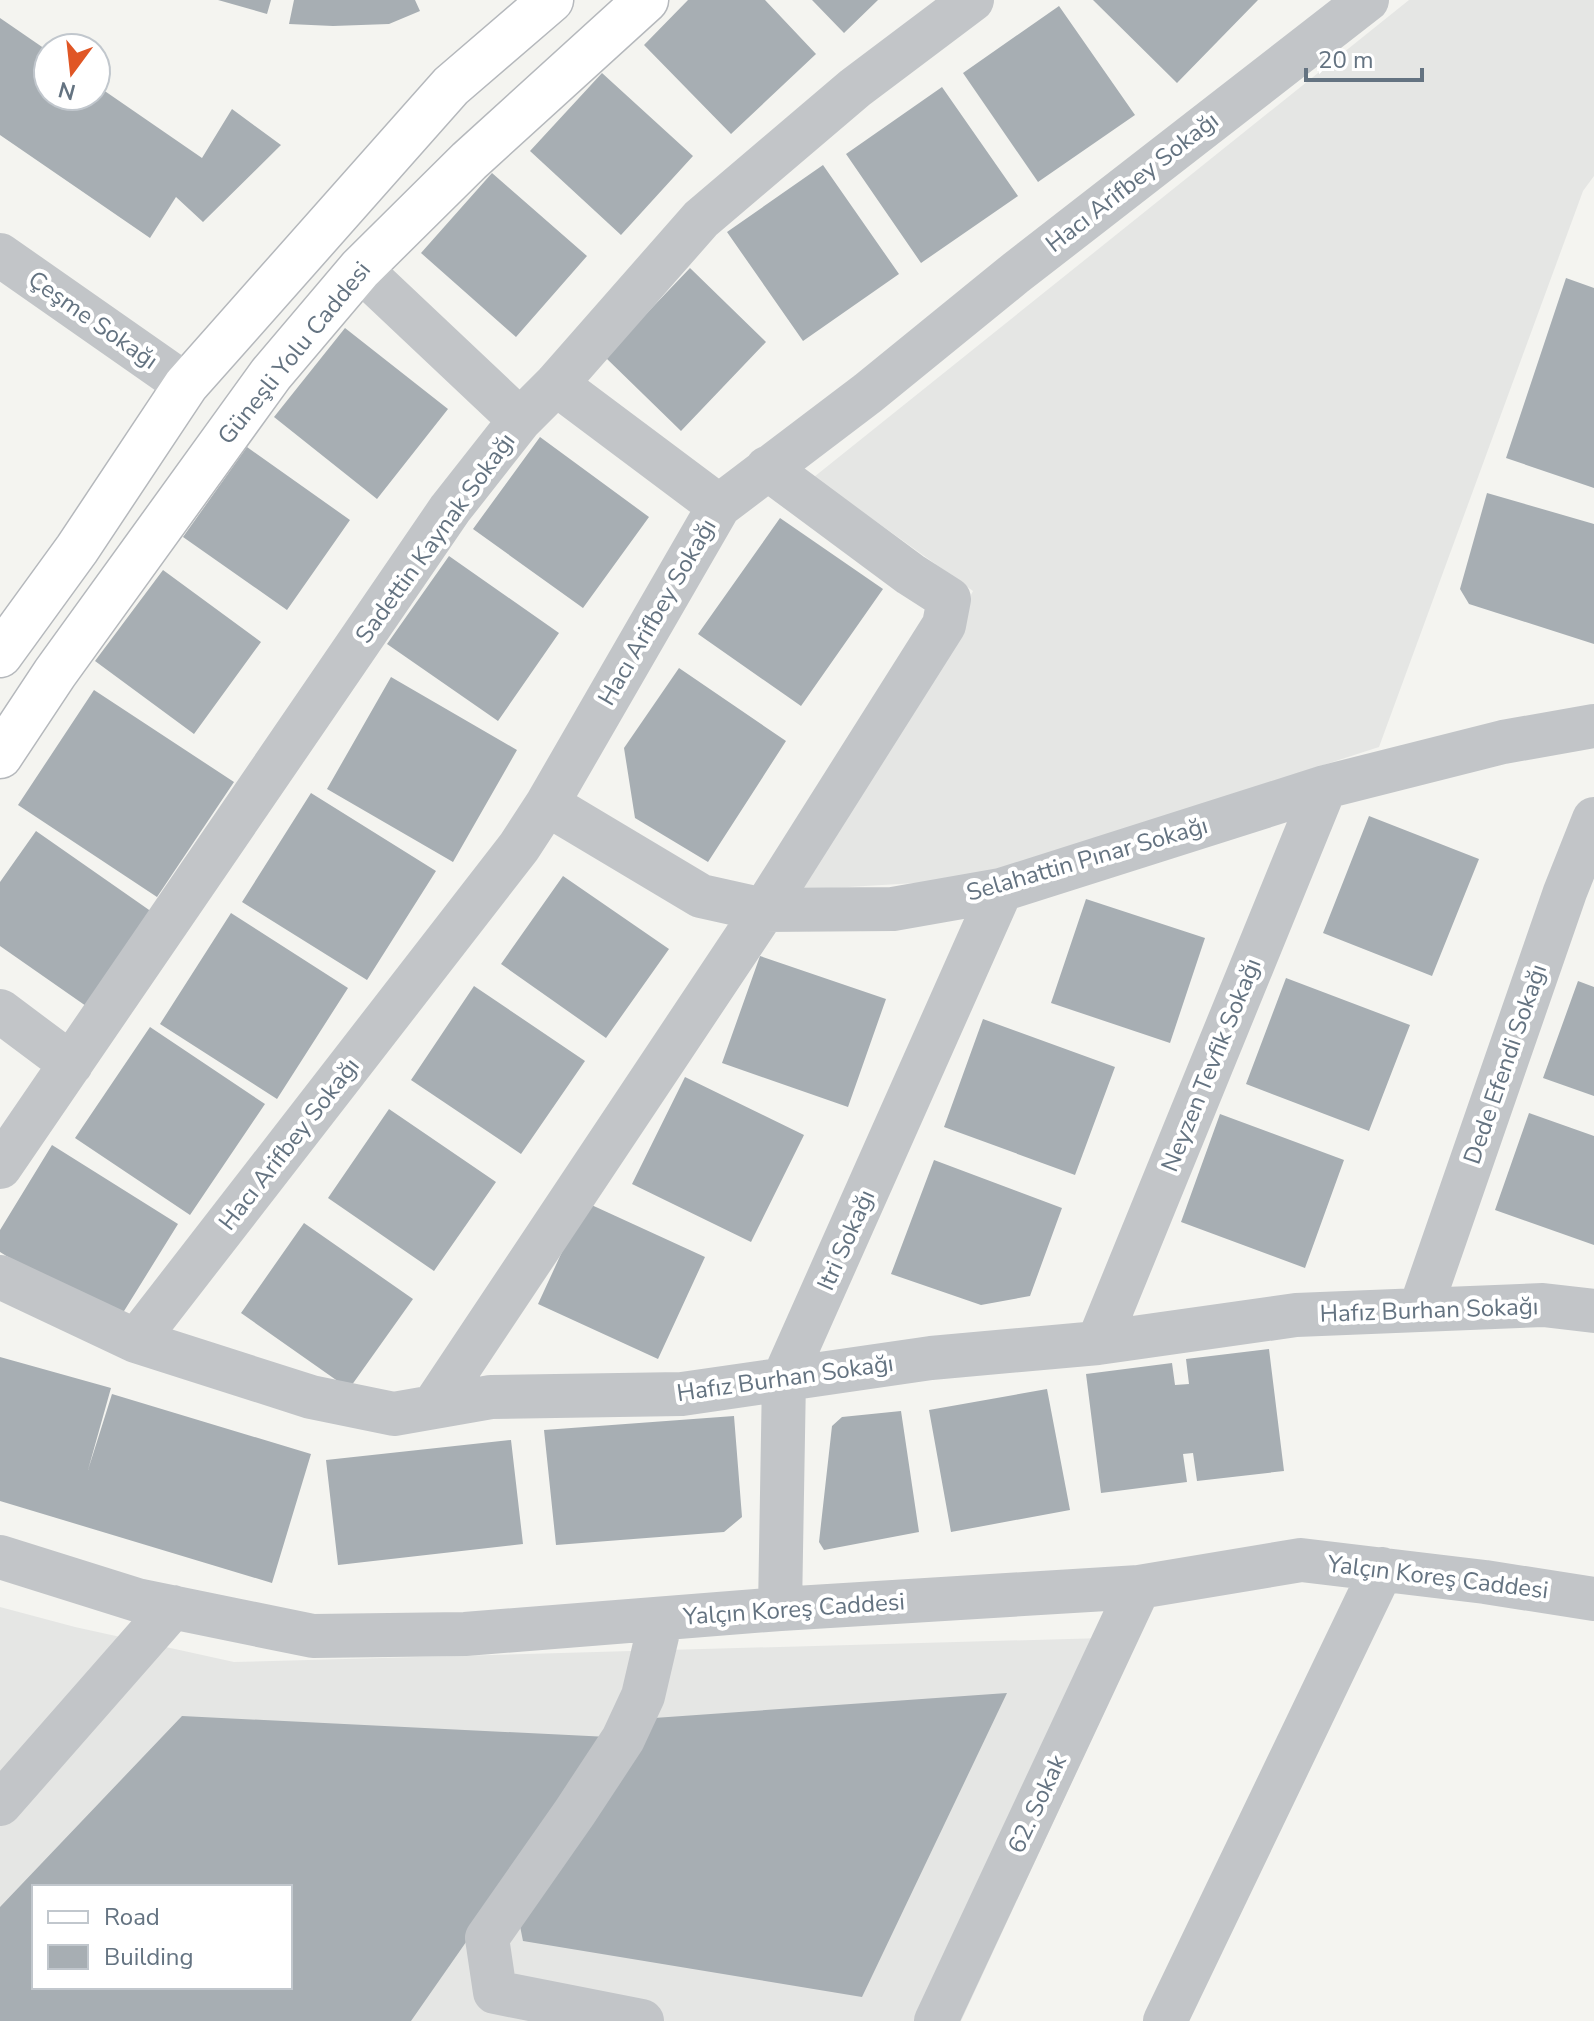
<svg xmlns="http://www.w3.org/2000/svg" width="1594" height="2021" font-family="'Nunito Sans',sans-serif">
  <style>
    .built { fill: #e5e6e4; fill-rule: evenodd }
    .building { fill: #a7aeb3; fill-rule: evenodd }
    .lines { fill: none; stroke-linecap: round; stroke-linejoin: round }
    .major-casing { stroke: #b5b8bc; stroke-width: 47 }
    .minor { stroke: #c2c5c8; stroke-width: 44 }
    .major { stroke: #fff; stroke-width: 44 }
    .labels { text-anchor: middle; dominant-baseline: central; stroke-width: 8; stroke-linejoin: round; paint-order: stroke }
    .street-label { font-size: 24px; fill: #647381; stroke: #fff }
  </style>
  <rect width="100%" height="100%" fill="#f4f4f0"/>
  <path class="built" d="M1409 0H1594V176L1583 191 1379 747 968 880 796 890 923 690 973 591 814 477Z
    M0 1607 75 1627 234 1662 1139 1637 961 2021H0ZM34 1887H290V1987H34Z"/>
  <path class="building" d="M218 0H271L267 14Z
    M294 0H415L420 11 389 24 333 26 289 24Z
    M688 0H765L816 54 731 134 644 45Z
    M812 0H878L844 33Z
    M1093 0H1258L1177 83Z
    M1059 6 1135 115 1038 182 963 73Z
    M0 18 48 51V96H96V85L202 158 232 109 281 145 203 222 176 197 150 238 0 135Z
    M602 73 693 156 621 235 530 151Z
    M942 87 1018 196 921 263 846 154Z
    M823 165 899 274 803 341 727 232Z
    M492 173 587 256 516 337 421 253Z
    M690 268 766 342 681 431 605 357Z
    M1566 278 1594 288V488L1506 458Z
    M345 328 448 409 377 499 274 417Z
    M540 437 649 517 583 608 473 529Z
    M247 447 350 520 287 610 183 537Z
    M1487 493 1594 524V644L1469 604 1460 589Z
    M780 518 883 589 801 706 698 634Z
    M449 556 559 633 498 721 387 644Z
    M163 570 261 642 194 734 95 661Z
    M679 668 786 741 708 862 635 818 624 748Z
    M391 677 517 750 453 862 327 789Z
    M94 690 234 782 157 897 18 805Z
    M311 793 436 871 367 980 242 902Z
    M1369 816 1479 859 1432 976 1323 933Z
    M36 831 152 912 86 1006 0 946V882Z
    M563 876 669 949 606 1038 501 964Z
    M1086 899 1205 938 1170 1043 1051 1003Z
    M231 913 348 988 277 1099 160 1024Z
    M760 956 886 999 848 1107 722 1063Z
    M1286 978 1410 1025 1369 1131 1246 1084Z
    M1578 981 1594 987V1096L1543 1078Z
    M474 986 585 1061 521 1154 411 1080Z
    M983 1019 1115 1067 1075 1175 944 1127Z
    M150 1027 265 1104 190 1215 75 1138Z
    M685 1077 804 1135 751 1242 632 1184Z
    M389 1109 496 1182 434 1271 328 1198Z
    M1529 1113 1594 1136V1245L1495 1210Z
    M1220 1114 1344 1160 1305 1268 1181 1222Z
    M52 1145 178 1224 116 1324 0 1252V1230Z
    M934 1160 1062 1208 1030 1296 981 1305 891 1274Z
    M585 1202 705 1257 658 1359 538 1304Z
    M304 1223 413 1299 349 1389 241 1313Z
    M1269 1349 1284 1471 1197 1481 1193 1453 1183 1454 1187 1482 1101 1493 1086 1374 1172 1363 1175 1385 1189 1384 1186 1359Z
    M0 1357 111 1388 88 1470 112 1394 311 1454 272 1583 0 1501Z
    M1047 1389 1070 1510 951 1532 929 1410Z
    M901 1411 919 1532 824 1550 819 1542 832 1426 842 1417Z
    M734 1416 742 1517 724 1532 556 1545 544 1430Z
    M511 1440 523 1544 338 1565 326 1460Z
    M1007 1693 862 1997 523 1941 519 1921 654 1718Z
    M182 1716 609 1737 411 2021H0V1907ZM34 1887H290V1987H34Z"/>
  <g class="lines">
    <defs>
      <path id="major" d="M0 655 77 549 186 385 451 86 551 0
        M0 756 55 673 271 374 360 269 469 161 646 0"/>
    </defs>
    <use href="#major" class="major-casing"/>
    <path class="minor" d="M0 255 186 385
      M360 269 520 420
      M556 384 719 506
      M547 804 701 896 764 910 893 909 1001 890 1325 787 1503 742 1594 726
      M0 1011 71 1064
      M0 1167 450 509 520 420 556 384 701 219 855 88 972 0
      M0 1277 136 1341 311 1397 394 1414 491 1397 682 1394 931 1358 1098 1343 1296 1315 1543 1305 1594 1311
      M1420 1310 1565 892 1594 819
      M136 1341 519 847 547 804 719 506 868 393 1013 275 1367 0
      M1098 1343 1325 787
      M433 1407 764 910 944 625 949 599 910 574 767 468
      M0 1557 137 1600 313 1636 465 1634 780 1609 1139 1587 1301 1560 1485 1582 1594 1599
      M780 1609 784 1378 1001 890
      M0 1804 173 1607
      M642 2021 495 1992 487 1938 575 1812 623 1739 643 1696 661 1619
      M936 2021 1139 1587
      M1165 2021 1382 1569"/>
    <use href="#major" class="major"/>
  </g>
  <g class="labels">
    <g class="street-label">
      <text transform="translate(1132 182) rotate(-38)">Hacı Arifbey Sokağı</text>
      <text transform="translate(93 320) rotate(35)">Çeşme Sokağı</text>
      <text transform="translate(294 353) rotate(-51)">Güneşli Yolu Caddesi</text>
      <text transform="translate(435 538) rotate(-54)">Sadettin Kaynak Sokağı</text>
      <text transform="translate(657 612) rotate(-60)">Hacı Arifbey Sokağı</text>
      <text transform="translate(1087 859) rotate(-16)">Selahattin Pınar Sokağı</text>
      <text transform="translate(1505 1064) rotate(-71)">Dede Efendi Sokağı</text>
      <text transform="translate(1211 1065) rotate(-68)">Neyzen Tevfik Sokağı</text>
      <text transform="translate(289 1144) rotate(-52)">Hacı Arifbey Sokağı</text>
      <text transform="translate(846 1240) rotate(-66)">Itri Sokağı</text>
      <text transform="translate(1429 1310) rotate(-2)">Hafız Burhan Sokağı</text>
      <text transform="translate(785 1378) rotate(-8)">Hafız Burhan Sokağı</text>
      <text transform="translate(1438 1577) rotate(7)">Yalçın Koreş Caddesi</text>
      <text transform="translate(794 1609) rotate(-4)">Yalçın Koreş Caddesi</text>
      <text transform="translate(1037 1804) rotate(-65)">62. Sokak</text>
    </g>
  </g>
  <rect x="32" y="1885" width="260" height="104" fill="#ffffff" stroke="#c1c7cd" stroke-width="2"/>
  <rect x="48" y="1911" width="40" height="12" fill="#ffffff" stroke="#c1c7cd" stroke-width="2"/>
  <text x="104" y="1925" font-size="24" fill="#647381">Road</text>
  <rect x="48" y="1945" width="40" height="24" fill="#a7aeb3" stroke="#c1c7cd" stroke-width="2"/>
  <text x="104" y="1965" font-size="24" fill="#647381">Building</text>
  <g transform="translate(72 72) rotate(195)"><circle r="38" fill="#ffffff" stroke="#c1c7cd" stroke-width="2"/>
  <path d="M0-6L14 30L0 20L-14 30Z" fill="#e05625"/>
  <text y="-12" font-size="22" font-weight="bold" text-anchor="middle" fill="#647381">N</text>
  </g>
  <path d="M1306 68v12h116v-12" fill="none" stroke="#647381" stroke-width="4"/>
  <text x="1318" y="68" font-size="24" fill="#647381" stroke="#ffffff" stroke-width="6" paint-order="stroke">20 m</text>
</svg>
